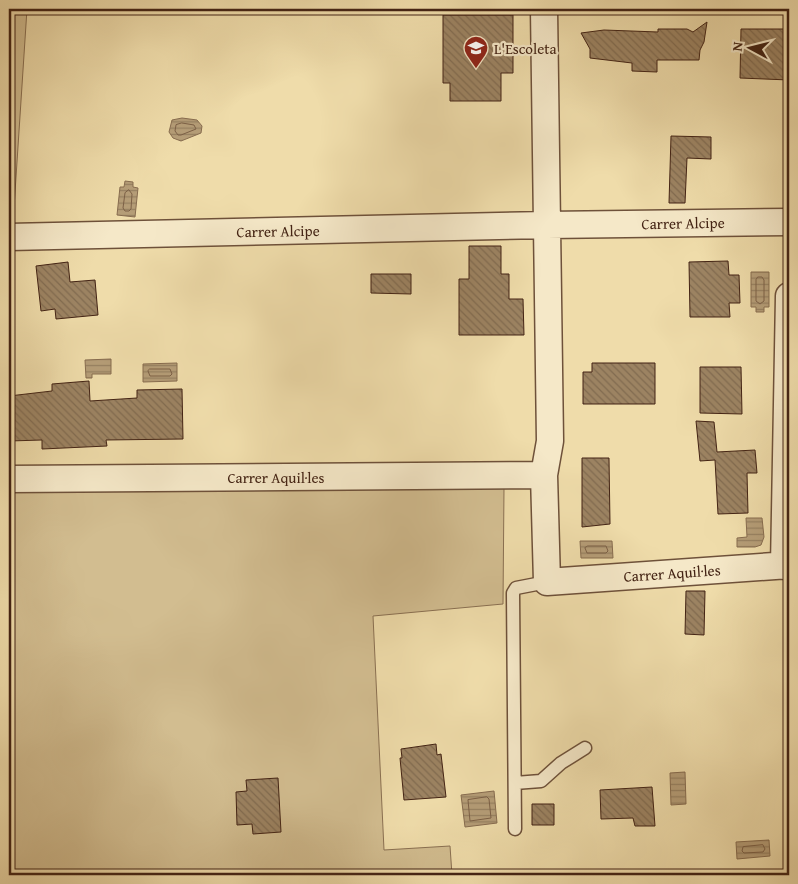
<svg xmlns="http://www.w3.org/2000/svg" width="798" height="884" font-family="'Gentium Book Plus',serif">
  <style>
    .grass { fill: #d2bd90; stroke: #8a7052 }
    .water { fill: url(#water-rules); stroke: #876c4f }
    .lines { fill: none; stroke-linecap: round; stroke-linejoin: round }
    .shore { stroke: #7c6046; stroke-width: 1 }
    .building { fill: url(#building-back-hatch); stroke: #432314 }
    .service-casing { stroke: #6e513a; stroke-width: 15 }
    .minor-casing { stroke: #6e513a; stroke-width: 29 }
    .service { stroke: #f5e8c8; stroke-width: 12 }
    .minor { stroke: #f5e8c8; stroke-width: 26 }
    .labels { text-anchor: middle; dominant-baseline: central; stroke-width: 4.5; stroke-linejoin: round; paint-order: stroke }
    .poi-label { font-size: 15px; fill: #432314; stroke: #f5e8c8; text-anchor: start }
    .street-label { font-size: 15px; fill: #432314; stroke: #f5e8c8 }
  </style>
  <defs>
    <pattern id="water-rules" width="6" height="5" patternUnits="userSpaceOnUse" patternTransform="scale(1.25)"><rect width="6" height="5" fill="#b59d77"/><path d="M0 2.5h6" fill="none" stroke="#958060"/></pattern>
    <pattern id="building-back-hatch" width="6" height="6" patternUnits="userSpaceOnUse" patternTransform="scale(1.25)"><rect width="6" height="6" fill="#9c8362"/><path d="M-1 5l2 2M0 0l6 6M5-1l2 2" fill="none" stroke="#816b50"/></pattern>
  </defs>
  <rect width="100%" height="100%" fill="#efdcaa"/>
  <filter id="stains"><feTurbulence type="fractalNoise" baseFrequency=".004" numOctaves="4"/><feColorMatrix values="0 0 0 0 .2 0 0 0 0 .09 0 0 0 0 .02 0 0 0 .5 -.17"/></filter>
  <radialGradient id="worn" r=".72"><stop offset=".6" stop-color="#630" stop-opacity="0"/><stop offset="1" stop-color="#630" stop-opacity=".3"/></radialGradient>
  <path class="grass" d="M9 9H27L13 223H9Z
    M504 488 503 604 373 616 384 850 450 846 452 875H9V490Z"/>
  <path class="water" d="M182 118 197 120 202 126 201 133 181 141 173 138 169 132 172 120Z
    M125 181 133 182V187L138 188 135 217 117 215 120 187H124Z
    M751 272H769V307H764V312H756V307H751Z
    M111 359V374H92V378H86L85 360Z
    M177 363V381L143 382V364Z
    M746 518H762L764 537 761 545 755 547H737V538L747 537Z
    M580 541H612L613 558H581Z
    M685 772 686 804 671 805 670 773Z
    M494 791 497 823 465 827 461 795Z
    M769 840 770 856 737 859 736 842Z"/>
  <g class="lines">
    <path class="shore" d="M182 123 194 125 196 129 181 135H178L175 131 176 125Z
      M129 190 132 194 131 209 129 211H125L123 208 125 193Z
      M758 277H762L764 280V301L760 304 756 301V280Z
      M150 369H170L172 374 170 376H150L148 371Z
      M588 546H606L608 551 606 553H587L585 548Z
      M487 797 489 799 491 818 470 821 468 800Z
      M763 845 765 849 763 852 744 853 742 851 743 847Z"/>
  </g>
  <path class="building" d="M443 15H513V73H501V101H450V83H443Z
    M707 22 704 42 700 50 699 60H657V72L632 71V63L590 58V49L581 33 604 30 658 32V29H687L693 32Z
    M741 29H789V80L740 78Z
    M671 136 711 137V159L687 158 685 203H669Z
    M469 246H501V274H509V299H523L524 335H459V279H469Z
    M728 261 729 275H739L740 303H729L730 317H690L689 262Z
    M68 262 70 282 95 280 98 315 56 319 55 309 41 311 36 266Z
    M371 274H411V294L371 293Z
    M592 363H655V404H583V372H592Z
    M700 367H741L742 414 700 413Z
    M89 381 90 401 137 398V390L182 389 183 439 106 440 107 446 42 449V440L9 441V396L52 391V384Z
    M696 421 714 422 717 452 755 450 757 473H747L748 513 718 514 715 460 700 461Z
    M582 458H609L610 524 582 527Z
    M686 591H705L704 635 685 634Z
    M436 744 437 755 441 754 446 797 404 800 400 758H402L401 749Z
    M278 778 281 832 253 834 252 824 237 825 236 792 247 791 246 780Z
    M652 787 655 826H635L633 818 601 819 600 790Z
    M532 804H554V825H532Z"/>
  <g class="lines">
    <defs>
      <path id="service" d="M515 783 541 781 561 763 585 748
        M515 829 513 593 516 588 547 582"/>
      <path id="minor" d="M544 9 550 441 544 475
        M9 237 547 225 789 222
        M9 479 544 475 547 582 789 565
        M784 566 789 296"/>
    </defs>
    <use href="#service" class="service-casing"/>
    <use href="#minor" class="minor-casing"/>
    <use href="#service" class="service"/>
    <use href="#minor" class="minor"/>
  </g>
  <defs>
    <symbol id="school-pin" viewBox="-11 -11 22 30"><path d="M0 17L-7.5 6A9.5 9.5 0 1 1 7.5 6Z" fill="#8f2418" stroke="#f5e8c8"/><path d="M0-5L7-2L0 1L-7-2ZM-4 1L0 2.5L4 1V4Q0 6-4 4Z" fill="#fff"/></symbol>
  </defs>
  <g fill-rule="evenodd">
    <use href="#school-pin" x="462" y="34" width="28" height="38"/>
  </g>
  <g class="labels">
    <g class="poi-label">
      <text x="494" y="48">L'Escoleta</text>
    </g>
    <g class="street-label">
      <text transform="translate(683 223) rotate(-1)">Carrer Alcipe</text>
      <text transform="translate(278 231) rotate(-1)">Carrer Alcipe</text>
      <text x="276" y="477">Carrer Aquil·les</text>
      <text transform="translate(672 573) rotate(-4)">Carrer Aquil·les</text>
    </g>
  </g>
  <rect width="798" height="884" fill="none" stroke="#efdcaa" stroke-width="30"/>
  <rect x="10" y="10" width="778" height="864" fill="none" stroke="#432314" stroke-width="2.5"/>
  <rect x="15" y="15" width="768" height="854" fill="none" stroke="#432314"/>
  <g transform="translate(750 48) rotate(277)" stroke="#f5e8c8" stroke-width="4" paint-order="stroke">
  <path d="M0-4L9 19L0 12L-9 19Z" fill="#432314"/>
  <text y="-8" font-size="14" font-weight="bold" text-anchor="middle" fill="#432314">N</text>
  </g>
  <rect width="100%" height="100%" filter="url(#stains)"/>
  <rect width="100%" height="100%" fill="url(#worn)"/>
</svg>
